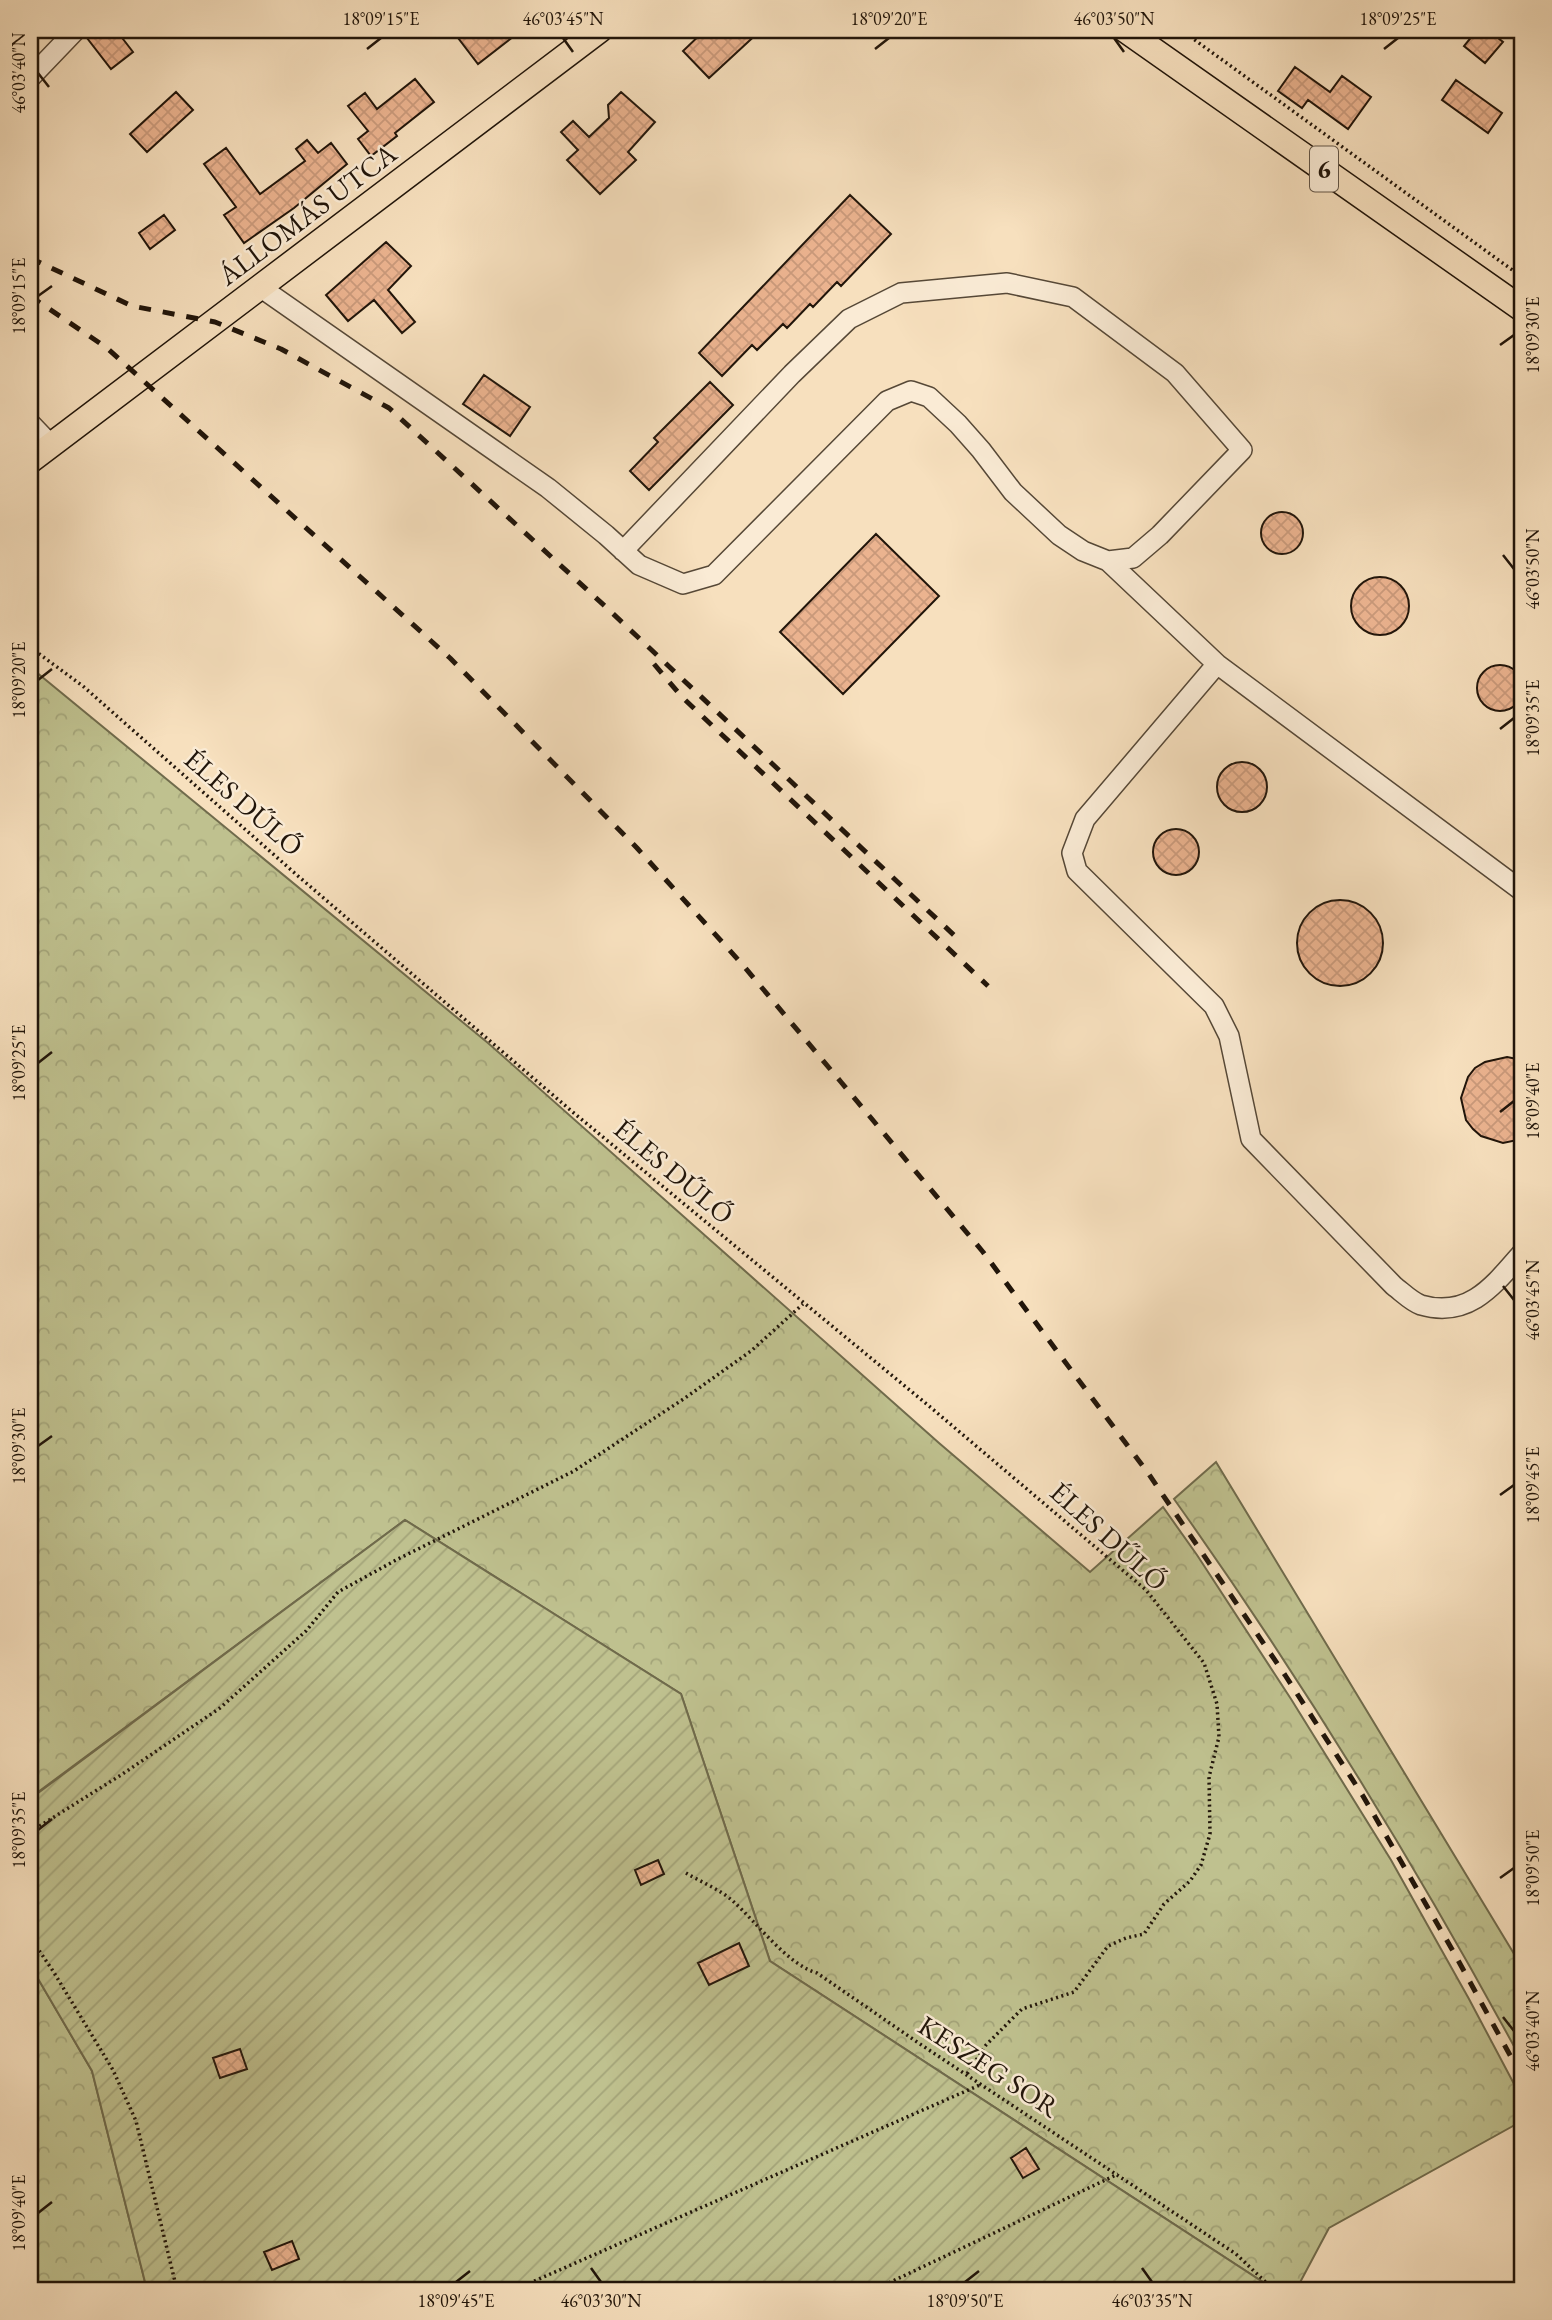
<svg xmlns="http://www.w3.org/2000/svg" width="1552" height="2320" font-family="'EB Garamond',serif">
  <style>
    .forest { fill: url(#forest-crowns); stroke: #706b4c; stroke-width: 2 }
    .garden { fill: url(#garden-furrows); stroke: #706b4c; stroke-width: 2 }
    .building { fill: url(#building-cross-hatch); stroke: #21150a; stroke-width: 2 }
    .lines { fill: none; stroke-linecap: round; stroke-linejoin: round }
    .minor-casing { stroke: #564837; stroke-width: 22 }
    .major-casing { stroke: #21150a; stroke-width: 27 }
    .path { stroke: #21150a; stroke-width: 3.5; stroke-dasharray: 2 3.5; stroke-linecap: butt }
    .minor { stroke: #faebd5; stroke-width: 19 }
    .major { stroke: #f7e0be; stroke-width: 24 }
    .rail { stroke: #21150a; stroke-width: 5; stroke-dasharray: 12 12; stroke-linecap: butt }
    .ticks { fill: none; stroke: #21150a; stroke-width: 2.5 }
    .labels { text-anchor: middle; dominant-baseline: central; stroke-width: 5; stroke-linejoin: round; paint-order: stroke }
    .shield { fill: #faebd5; stroke: #625547; stroke-width: 2 }
    .shield-label { font-size: 26px; font-weight: bold; fill: #21150a }
    .street-label { font-size: 28px; fill: #21150a; stroke: #faebd5 }
    .neatline { fill: none; stroke: #21150a; stroke-width: 2.5 }
    .ticks-label { font-size: 18px; text-anchor: middle; fill: #21150a }
  </style>
  <defs>
    <pattern id="forest-crowns" width="20" height="18" patternUnits="userSpaceOnUse" patternTransform="scale(1.75)"><rect width="20" height="18" fill="#bfc18f"/><path d="M2 6a3 3 0 1 1 6 0M12 15a3 3 0 1 1 6 0" fill="none" stroke="#a4a57a"/></pattern>
    <pattern id="garden-furrows" width="10" height="10" patternUnits="userSpaceOnUse" patternTransform="scale(1.75)"><rect width="10" height="10" fill="#bfc18f"/><path d="M-1 1l2-2M0 10L10 0M9 11l2-2" fill="none" stroke="#a4a57a"/></pattern>
    <pattern id="building-cross-hatch" width="8" height="8" patternUnits="userSpaceOnUse" patternTransform="scale(1.75)"><rect width="8" height="8" fill="#ebb38f"/><path d="M0 0l8 8M0 8l8-8" fill="none" stroke="#c9997a"/></pattern>
  </defs>
  <rect width="100%" height="100%" fill="#f7e0be"/>
  <filter id="stains"><feTurbulence type="fractalNoise" baseFrequency=".00286" numOctaves="4"/><feColorMatrix values="0 0 0 0 .2 0 0 0 0 .09 0 0 0 0 .02 0 0 0 .5 -.17"/></filter>
  <radialGradient id="worn" r=".72"><stop offset=".6" stop-color="#630" stop-opacity="0"/><stop offset="1" stop-color="#630" stop-opacity=".3"/></radialGradient>
  <path class="forest" d="M30 667 488 1043 939 1443 1090 1572 1163 1507 1197 1555 1291 1699 1391 1860 1469 1999 1522 2099V2121L1329 2228 1296 2290 1266 2284 770 1961 681 1694 405 1520 30 1798Z
    M1216 1462 1522 1967V2061C1417 1867 1302 1679 1174 1499Z
    M30 1965 92 2071 147 2290H30Z"/>
  <path class="garden" d="M405 1520 681 1694 770 1961 1266 2284 1293 2290H147L92 2071 30 1965V1799Z"/>
  <path class="building" d="M99 30H116L133 52 111 69 87 38Z
    M452 30H522L478 64Z
    M705 30H761L709 78 683 51Z
    M1477 30H1488L1503 42 1485 63 1464 46Z
    M1295 67 1330 92 1342 76 1371 97 1348 129 1308 100 1302 108 1278 91Z
    M415 79 434 102 395 133 397 136 371 156 358 139 368 131 348 106 365 93 377 109Z
    M1456 80 1502 113 1488 133 1442 100Z
    M176 92 193 110 147 152 130 134Z
    M621 92 655 122 628 152 636 160 600 194 567 160 578 150 561 132 573 121 589 137 609 118 608 105Z
    M307 140 318 153 331 143 347 164 294 208 244 243 224 215 236 207 204 164 226 148 260 194 305 161 296 149Z
    M850 195 891 234 841 286 837 282 813 307 810 304 787 328 783 324 757 350 752 345 722 376 699 353Z
    M164 215 175 230 150 249 139 233Z
    M386 242 411 266 388 290 415 322 402 333 374 300 348 321 326 295Z
    M484 375 530 407 510 436 463 404Z
    M710 382 733 405 649 490 630 471 658 442 654 438Z
    M1261 533a21 21 0 1 1 42 0a21 21 0 1 1-42 0Z
    M876 534 939 596 843 694 780 632Z
    M1351 606a29 29 0 1 1 58 0a29 29 0 1 1-58 0Z
    M1477 688a23 23 0 1 1 46 0a23 23 0 1 1-46 0Z
    M1217 787a25 25 0 1 1 50 0a25 25 0 1 1-50 0Z
    M1153 852a23 23 0 1 1 46 0a23 23 0 1 1-46 0Z
    M1297 943a43 43 0 1 1 86 0a43 43 0 1 1-86 0Z
    M1507 1057 1522 1060V1139L1503 1143 1481 1136 1473 1129 1466 1120 1461 1098 1468 1077 1475 1068 1485 1062Z
    M658 1860 664 1874 641 1885 635 1870Z
    M739 1943 749 1966 709 1985 698 1963Z
    M240 2049 247 2069 220 2078 213 2058Z
    M1026 2148 1039 2169 1023 2178 1011 2158Z
    M292 2241 299 2259 272 2270 264 2252Z"/>
  <g class="lines">
    <defs>
      <path id="minor" d="M30 78 76 30
        M260 287 548 488 606 535 639 565 683 584 714 575 887 401 911 391 929 397 958 424 981 450 1013 492 1059 535 1083 551 1108 561 1217 664 1085 819 1072 853 1077 871 1214 1006 1229 1036 1251 1139 1394 1286C1402 1292 1412 1302 1421 1305 1469 1319 1494 1285 1522 1253
        M30 423 51 445
        M623 551 792 374 849 319 901 293 1007 283 1073 297 1175 373 1242 450 1160 535 1133 558 1108 561
        M1217 664 1522 891"/>
      <path id="major" d="M1125 30 1522 309
        M30 461 600 30"/>
    </defs>
    <use href="#minor" class="minor-casing"/>
    <use href="#major" class="major-casing"/>
    <path class="path" d="M1181 30 1522 277
      M30 647 84 687 298 876 575 1114 929 1406 1146 1590 1204 1663 1217 1704 1219 1737 1209 1777 1210 1834 1201 1865 1190 1881 1164 1904 1144 1934 1126 1938 1108 1946 1074 1992 1022 2009 986 2045 967 2074
      M30 1832 121 1775 220 1708 306 1631 338 1592 398 1559 574 1471 685 1398 751 1351 803 1304
      M686 1873C701 1882 721 1890 734 1902 756 1922 788 1965 817 1973L920 2044 1236 2254 1274 2290
      M30 1937 53 1971 113 2070 136 2121 177 2290
      M514 2290 982 2084
      M874 2290 1118 2174"/>
    <use href="#minor" class="minor"/>
    <use href="#major" class="major"/>
    <path class="rail" d="M30 258 132 306 215 322 281 349 389 408 607 608 957 938
      M30 296 107 348 450 658 637 848 742 964 841 1082 983 1252 1148 1473 1285 1675 1363 1796 1453 1951 1522 2077
      M654 664 682 697 988 986"/>
  </g>
  <path class="ticks" d="M563 38 573 52M1114 38 1124 52M367 49 381 38M875 49 889 38M1384 49 1398 38M38 73 49 87M38 296 52 286M1500 345 1514 335M1503 555 1514 569M38 680 52 669M1500 729 1514 718M38 1063 52 1052M1500 1112 1514 1101M1503 1286 1514 1300M38 1446 52 1436M1500 1495 1514 1485M38 1830 52 1819M1500 1878 1514 1868M1503 2017 1514 2031M38 2213 52 2202M591 2268 601 2282M1142 2268 1152 2282M456 2282 470 2271M965 2282 979 2271"/>
  <g class="labels">
    <rect class="shield" x="1310" y="146.5" width="28" height="45" rx="5"/>
    <g class="shield-label">
      <text x="1324" y="169">6</text>
    </g>
    <g class="street-label">
      <text transform="translate(307 214) rotate(-37)">ÁLLOMÁS UTCA</text>
      <text transform="translate(244 802) rotate(41)">ÉLES DŰLŐ</text>
      <text transform="translate(674 1171) rotate(40)">ÉLES DŰLŐ</text>
      <text transform="translate(1109 1536) rotate(42)">ÉLES DŰLŐ</text>
      <text transform="translate(989 2066) rotate(33)">KESZEG SOR</text>
    </g>
  </g>
  <rect width="1552" height="2320" fill="none" stroke="#f7e0be" stroke-width="77"/>
  <rect x="38" y="38" width="1476" height="2244" class="neatline"/>
  <g class="ticks-label">
    <text x="381" y="25">18°09'15"E</text>
    <text x="563" y="25">46°03'45"N</text>
    <text x="889" y="25">18°09'20"E</text>
    <text x="1114" y="25">46°03'50"N</text>
    <text x="1398" y="25">18°09'25"E</text>
    <text transform="translate(19 73) rotate(-90)" y="6">46°03'40"N</text>
    <text transform="translate(19 296) rotate(-90)" y="6">18°09'15"E</text>
    <text transform="translate(1533 335) rotate(-90)" y="6">18°09'30"E</text>
    <text transform="translate(1533 569) rotate(-90)" y="6">46°03'50"N</text>
    <text transform="translate(19 680) rotate(-90)" y="6">18°09'20"E</text>
    <text transform="translate(1533 718) rotate(-90)" y="6">18°09'35"E</text>
    <text transform="translate(19 1063) rotate(-90)" y="6">18°09'25"E</text>
    <text transform="translate(1533 1101) rotate(-90)" y="6">18°09'40"E</text>
    <text transform="translate(1533 1300) rotate(-90)" y="6">46°03'45"N</text>
    <text transform="translate(19 1446) rotate(-90)" y="6">18°09'30"E</text>
    <text transform="translate(1533 1485) rotate(-90)" y="6">18°09'45"E</text>
    <text transform="translate(19 1830) rotate(-90)" y="6">18°09'35"E</text>
    <text transform="translate(1533 1868) rotate(-90)" y="6">18°09'50"E</text>
    <text transform="translate(1533 2031) rotate(-90)" y="6">46°03'40"N</text>
    <text transform="translate(19 2213) rotate(-90)" y="6">18°09'40"E</text>
    <text x="456" y="2307">18°09'45"E</text>
    <text x="601" y="2307">46°03'30"N</text>
    <text x="965" y="2307">18°09'50"E</text>
    <text x="1152" y="2307">46°03'35"N</text>
  </g>
  <rect width="100%" height="100%" filter="url(#stains)"/>
  <rect width="100%" height="100%" fill="url(#worn)"/>
</svg>
